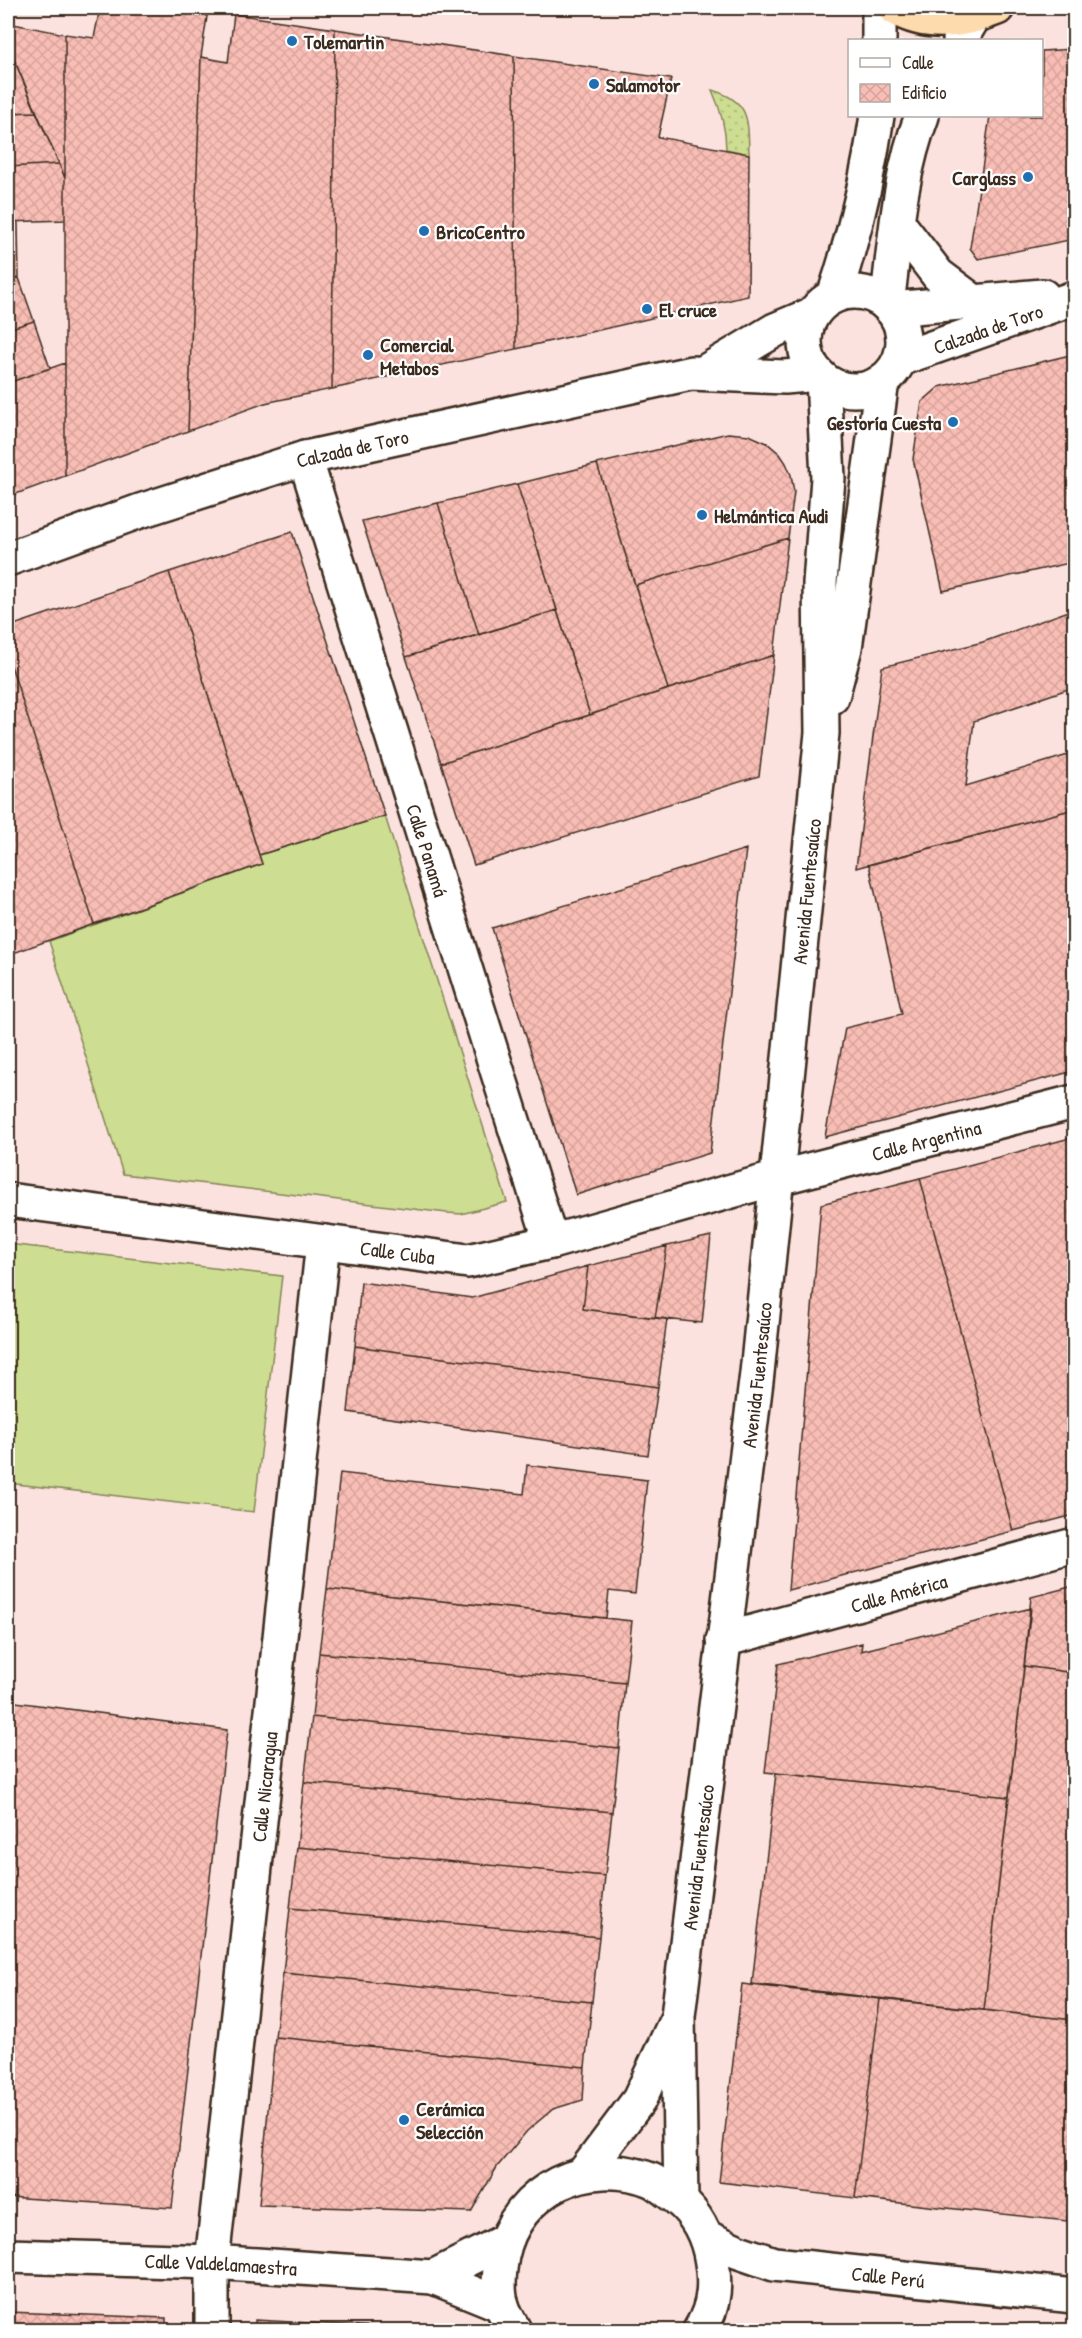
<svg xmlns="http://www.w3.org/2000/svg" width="1082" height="2338" font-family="'Patrick Hand',sans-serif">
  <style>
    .built { fill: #fce2de; fill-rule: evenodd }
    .grass { fill: #cddd91; stroke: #848458; stroke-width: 1.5 }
    .park { fill: url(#park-dots); stroke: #848458; stroke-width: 1.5 }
    .building { fill: url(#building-cross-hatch); stroke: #3b2a1e; stroke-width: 1.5 }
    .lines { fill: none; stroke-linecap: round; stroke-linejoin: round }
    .minor-casing { stroke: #3b2a1e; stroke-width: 38 }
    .tertiary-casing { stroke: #3b2a1e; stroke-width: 38 }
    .trunk-casing { stroke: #3b2a1e; stroke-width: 38 }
    .minor { stroke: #fff; stroke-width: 33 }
    .tertiary { stroke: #fff; stroke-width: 33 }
    .trunk { stroke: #fedbac; stroke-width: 33 }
    .poi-dot { fill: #1f6fb2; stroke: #fff; stroke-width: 2 }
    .labels { text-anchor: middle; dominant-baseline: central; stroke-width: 4.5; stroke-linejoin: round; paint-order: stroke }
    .poi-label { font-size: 20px; font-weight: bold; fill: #3b2a1e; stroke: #fff; text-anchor: start }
    .street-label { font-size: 20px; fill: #3b2a1e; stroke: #fff }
  </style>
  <defs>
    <pattern id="park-dots" width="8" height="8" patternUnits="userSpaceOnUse" patternTransform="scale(1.5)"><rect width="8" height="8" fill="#cddd91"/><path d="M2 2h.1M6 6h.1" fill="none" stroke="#b1be7d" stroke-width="1.8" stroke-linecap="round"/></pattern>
    <pattern id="building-cross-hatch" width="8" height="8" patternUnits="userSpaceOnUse" patternTransform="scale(1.5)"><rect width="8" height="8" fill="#f8bdb5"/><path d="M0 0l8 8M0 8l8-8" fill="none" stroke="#d6a39b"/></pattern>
  </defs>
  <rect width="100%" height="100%" fill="#fef2f0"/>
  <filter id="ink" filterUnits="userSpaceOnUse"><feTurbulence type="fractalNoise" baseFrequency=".0167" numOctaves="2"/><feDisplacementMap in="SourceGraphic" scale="12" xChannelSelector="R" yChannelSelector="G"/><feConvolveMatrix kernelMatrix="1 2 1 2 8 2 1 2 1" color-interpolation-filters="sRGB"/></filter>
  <g filter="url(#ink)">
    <path class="built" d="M8 8H1074V2330H8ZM850 40H1042V116H850Z"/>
    <path class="grass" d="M385 816 507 1202 461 1214 447 1213 123 1174 49 941 262 864 259 855Z
      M8 1244 282 1276 254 1512 8 1483Z"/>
    <path class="park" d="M712 90C750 101 748 119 749 154L726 149C726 128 721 110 712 90Z"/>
    <path class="building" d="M100 8H194L208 10 201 57 188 431 65 476V34L94 38Z
      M234 14 335 29 332 389 265 403 188 431 201 57 228 62Z
      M8 23 65 34V178L8 45Z
      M335 29 514 56 516 349 332 389Z
      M8 45 36 112 8 113Z
      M1074 49V239L978 259 970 248 990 116H1042V51Z
      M514 56 671 79 658 137 749 154 748 296 516 349Z
      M36 112 59 164 8 167V113Z
      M59 164 65 178V220L8 222V167Z
      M8 222H18L19 278 8 280Z
      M19 278 34 321 8 329V280Z
      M34 321 50 368 8 383V329Z
      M1074 354V562L943 591 913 459 922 402 939 387Z
      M65 363V476L8 497V383Z
      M728 433 749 435 767 443 780 454 786 463 791 475 794 492 788 538 635 585 597 464Z
      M597 464 668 689 590 715 517 484Z
      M517 484 557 610 479 635 438 503Z
      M438 503 479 635 406 657 362 521Z
      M292 532 385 816 259 855 169 572Z
      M788 538 774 655 668 689 635 585Z
      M169 572 262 864 94 924 8 656V627Z
      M1074 609V687L974 721 966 786 1068 755 1070 767 1074 766V809L856 868 882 667 983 642Z
      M557 610 590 715 441 763 406 657Z
      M774 655 759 776 474 865 441 763Z
      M8 656 94 924 8 955Z
      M1074 809V1071L825 1137 845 1028 902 1014 869 865Z
      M746 849 710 1153 576 1195 492 928Z
      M1074 1137V1515L1013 1531 920 1178Z
      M920 1178 1013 1531 788 1590 821 1204Z
      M711 1236 702 1323 655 1318 667 1246Z
      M667 1246 655 1318 583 1309 588 1266Z
      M588 1266 583 1309 667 1319 658 1387 355 1346 361 1282 472 1298Z
      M355 1346 658 1387 648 1455 348 1412Z
      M527 1465 647 1480 635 1594 609 1591 606 1618 327 1589 340 1473 524 1494Z
      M1074 1586V1673L1024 1666 1031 1597Z
      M327 1589 632 1621 625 1683 319 1653Z
      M1031 1608 1009 1797 765 1772 778 1664 862 1643 861 1651Z
      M319 1653 625 1683 619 1748 312 1717Z
      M1024 1666 1074 1673V2020L984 2010Z
      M8 1701 227 1730 172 2208 8 2197Z
      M312 1717 619 1748 612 1812 304 1782Z
      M776 1773 1009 1797 984 2010 752 1984Z
      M304 1782 612 1812 605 1876 297 1847Z
      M297 1847 605 1876 599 1937 290 1908Z
      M290 1908 599 1937 592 2002 283 1973Z
      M283 1973 592 2002 585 2067 275 2037Z
      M742 1984 880 1999 855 2198 719 2182Z
      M880 1999 1074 2020V2157L1067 2221 855 2198Z
      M275 2037 585 2067 583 2100 553 2109 527 2131 497 2167 471 2212 259 2205Z
      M1074 2157V2222L1067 2221Z
      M8 2312 166 2318V2330H8Z
      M255 2320 438 2330H255Z"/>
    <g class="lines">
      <defs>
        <g id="minor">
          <path d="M898 223 938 275 974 302"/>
          <path d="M891 309 1043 296"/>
          <path id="s1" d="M900 359 1074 298"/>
          <path d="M705 372 775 330 813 314"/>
          <path id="s2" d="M305 458 551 1242"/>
          <path id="s3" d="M8 559 140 511 305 458 691 373 785 377 818 374"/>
          <path id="s4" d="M8 1200 468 1261 551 1242 778 1178 1074 1102"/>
          <path id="s5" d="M723 1640 1074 1545"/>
          <path id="s6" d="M706 2237 739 2252 774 2264 1074 2296"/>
          <path id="s7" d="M8 2256 212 2262 433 2277 502 2305"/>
          <path d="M433 2277 505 2241"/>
          <path id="s8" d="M212 2330V2262L323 1242"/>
        </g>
        <g id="tertiary">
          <path d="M879 8V40"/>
          <path d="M960 40 973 18"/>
          <circle cx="854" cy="341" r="49"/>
          <path d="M834 296C854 237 868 178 877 116"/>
          <path d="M887 305C895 242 899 175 922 116"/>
          <path d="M832 697 845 648 882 381"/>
          <path d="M584 2173 639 2100 675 2023"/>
          <path id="s9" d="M681 2201 678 2016 757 1373 822 733 820 583 828 478 823 379"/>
          <path d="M514 2330C510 2323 505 2314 502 2306 497 2290 499 2272 502 2256 516 2189 588 2155 651 2180 658 2183 664 2189 670 2193 691 2207 704 2227 710 2252 716 2280 716 2305 700 2330"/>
        </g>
        <path id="trunk" d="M895 8C928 27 963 22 997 8"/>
      </defs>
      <use href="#minor" class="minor-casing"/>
      <use href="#tertiary" class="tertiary-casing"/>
      <use href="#trunk" class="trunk-casing"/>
      <use href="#minor" class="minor"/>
      <use href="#tertiary" class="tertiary"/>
      <use href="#trunk" class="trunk"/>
    </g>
  </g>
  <g class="poi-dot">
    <circle cx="292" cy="41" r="6"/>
    <circle cx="594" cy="84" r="6"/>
    <circle cx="1028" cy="177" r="6"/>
    <circle cx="424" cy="231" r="6"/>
    <circle cx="647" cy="309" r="6"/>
    <circle cx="368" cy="355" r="6"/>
    <circle cx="953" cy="422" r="6"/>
    <circle cx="702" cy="515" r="6"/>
    <circle cx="404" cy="2120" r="6"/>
  </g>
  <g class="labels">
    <g class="poi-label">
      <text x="304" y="41">Tolemartin</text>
      <text x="606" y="84">Salamotor</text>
      <text x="1016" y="177" text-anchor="end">Carglass</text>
      <text x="436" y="231">BricoCentro</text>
      <text x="659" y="309">El cruce</text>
      <text x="380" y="344">Comercial<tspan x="380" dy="23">Metabos</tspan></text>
      <text x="941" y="422" text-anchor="end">Gestoría Cuesta</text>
      <text x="714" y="515">Helmántica Audi</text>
      <text x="416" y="2108">Cerámica<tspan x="416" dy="23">Selección</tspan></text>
    </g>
    <g class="street-label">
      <text stroke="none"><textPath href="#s1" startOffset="93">Calzada de Toro</textPath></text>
      <text stroke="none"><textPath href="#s3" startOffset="362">Calzada de Toro</textPath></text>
      <text stroke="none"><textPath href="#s2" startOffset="411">Calle Panamá</textPath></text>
      <text stroke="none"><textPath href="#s9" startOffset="1317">Avenida Fuentesaúco</textPath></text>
      <text stroke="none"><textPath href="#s4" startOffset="938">Calle Argentina</textPath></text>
      <text stroke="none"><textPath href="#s4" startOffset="393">Calle Cuba</textPath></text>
      <text stroke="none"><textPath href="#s9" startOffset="831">Avenida Fuentesaúco</textPath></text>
      <text stroke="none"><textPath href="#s5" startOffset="182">Calle América</textPath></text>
      <text stroke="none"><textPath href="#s8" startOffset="546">Calle Nicaragua</textPath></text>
      <text stroke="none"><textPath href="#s9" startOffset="345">Avenida Fuentesaúco</textPath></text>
      <text stroke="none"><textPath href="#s7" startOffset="213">Calle Valdelamaestra</textPath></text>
      <text stroke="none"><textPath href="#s6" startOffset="188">Calle Perú</textPath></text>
    </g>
  </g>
  <rect width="1082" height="2338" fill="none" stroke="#fff" stroke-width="30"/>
  <rect x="15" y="15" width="1052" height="2308" fill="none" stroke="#3b2a1e" stroke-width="2" filter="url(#ink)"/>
  <rect x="848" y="39" width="195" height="78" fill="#ffffff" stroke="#b1aaa5" stroke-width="1.5"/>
  <rect x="860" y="58" width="30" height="9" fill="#ffffff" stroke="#b1aaa5" stroke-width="1.5"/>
  <text x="902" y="69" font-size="18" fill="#3b2a1e">Calle</text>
  <rect x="860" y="84" width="30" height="18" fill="url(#building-cross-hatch)" stroke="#b1aaa5" stroke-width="1.5"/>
  <text x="902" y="99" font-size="18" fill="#3b2a1e">Edificio</text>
</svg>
